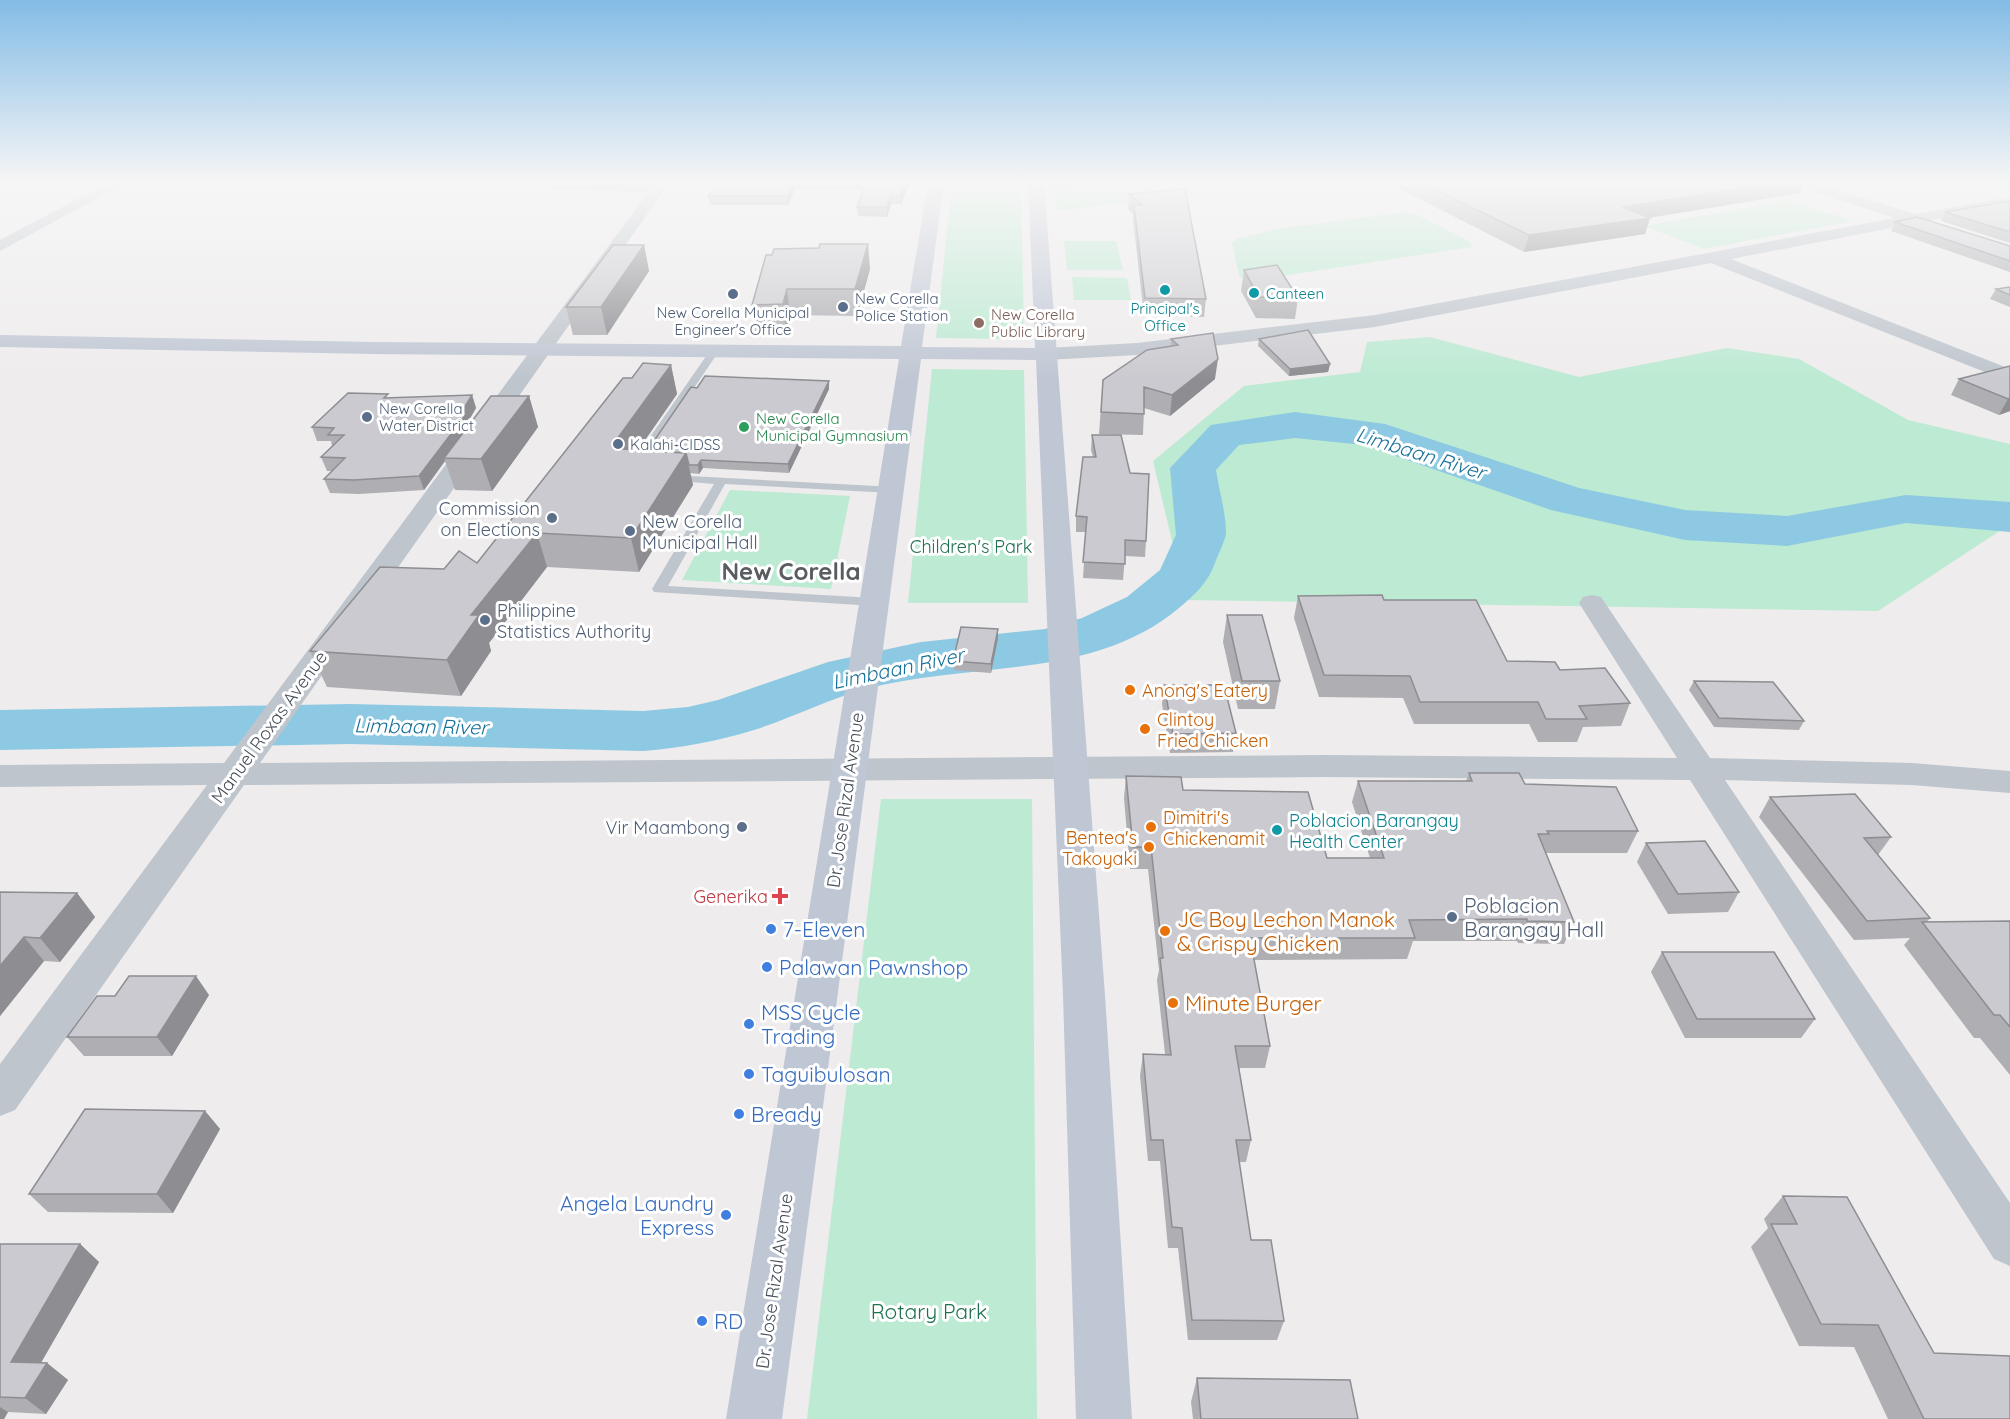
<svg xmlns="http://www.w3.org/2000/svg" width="2010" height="1419" font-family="Quicksand,sans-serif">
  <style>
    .green { fill: #bcead2 }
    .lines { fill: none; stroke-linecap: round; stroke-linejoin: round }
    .river { fill: #8dc9e3; fill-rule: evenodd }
    .lane { fill: #bec5cd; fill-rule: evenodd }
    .street { fill: #bec5cd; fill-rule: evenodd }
    .secondary { fill: #c0c7d4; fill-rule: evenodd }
    .wall { fill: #aeaeb3 }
    .shaded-wall { fill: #8d8d92 }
    .building { fill: #cacad0; stroke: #8d8d92; stroke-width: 1.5 }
    .culture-dot { fill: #0f9aa8; stroke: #fff; stroke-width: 2 }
    .service-dot { fill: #5c6f8a; stroke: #fff; stroke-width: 2 }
    .education-dot { fill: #8d6e63; stroke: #fff; stroke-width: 2 }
    .leisure-dot { fill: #2e9e5b; stroke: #fff; stroke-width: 2 }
    .food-dot { fill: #e8710a; stroke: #fff; stroke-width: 2 }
    .health-dot { fill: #e0444e; stroke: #fff; stroke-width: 2 }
    .shop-dot { fill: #3f7fe0; stroke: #fff; stroke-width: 2 }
    .labels { text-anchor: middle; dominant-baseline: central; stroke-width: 6; stroke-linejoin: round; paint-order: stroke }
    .far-culture-label { font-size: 15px; fill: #0d838f; stroke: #fff; text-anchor: start }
    .far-service-label { font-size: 15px; fill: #4e5e75; stroke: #fff; text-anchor: start }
    .far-education-label { font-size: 15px; fill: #785e54; stroke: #fff; text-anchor: start }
    .far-leisure-label { font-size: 15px; fill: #27864d; stroke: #fff; text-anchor: start }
    .service-label { font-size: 18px; fill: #4e5e75; stroke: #fff; text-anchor: end }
    .park-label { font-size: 18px; fill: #1e7250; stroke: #fff }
    .food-label { font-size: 18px; fill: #c56008; stroke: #fff; text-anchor: start }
    .street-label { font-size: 18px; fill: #464d57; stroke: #fff }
    .culture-label { font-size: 18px; fill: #0d838f; stroke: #fff; text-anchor: start }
    .health-label { font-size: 18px; fill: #be3a42; stroke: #fff; text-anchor: end }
    .water-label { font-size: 20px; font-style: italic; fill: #177199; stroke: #fff }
    .near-service-label { font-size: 21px; fill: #4e5e75; stroke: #fff; text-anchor: start }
    .near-food-label { font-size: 21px; fill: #c56008; stroke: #fff; text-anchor: start }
    .near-shop-label { font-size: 21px; fill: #366cbe; stroke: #fff; text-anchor: start }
    .near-park-label { font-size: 21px; fill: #1e7250; stroke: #fff }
    .district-label { font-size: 24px; font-weight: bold; fill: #595c60; stroke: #fff }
  </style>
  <rect width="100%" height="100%" fill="#eeecec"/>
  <path class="green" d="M952 182H1021L1024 339 936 338Z
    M1052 182H1306L1057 211Z
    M1789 200 1852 221 1704 249 1644 226Z
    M1404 212 1416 214 1470 242 1472 247 1261 279 1242 278 1239 275 1232 243 1237 239 1277 229Z
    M1064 241H1116L1123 270H1067Z
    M1072 277 1127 278 1131 300H1074Z
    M1430 337 1579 377 1727 348 1799 359 1908 420 2010 444V524L1878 611 1186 600 1153 461 1244 386 1360 372 1367 342Z
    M932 369 1024 370 1028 603H908Z
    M730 490 850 496 831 589 682 580Z
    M881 799H1032L1037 1419H807Z"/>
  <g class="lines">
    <path class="river" d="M1295 412 1385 424 1579 488 1685 510 1787 516 1906 495 2010 502V532L1906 523 1787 546 1685 540 1551 510 1364 445 1295 438 1239 445 1216 470C1219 490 1226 513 1226 533 1225 542 1218 554 1215 563 1207 584 1195 594 1179 608 1092 681 969 661 866 689 828 699 792 718 754 730 718 741 681 748 643 751L350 744 0 750V710L350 704 643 711 688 707 718 700 828 662 921 642 1045 629 1082 618 1127 597 1160 570 1176 535 1170 468 1211 425Z"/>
    <path class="lane" d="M1085 182H1110L1036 190 1032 188Z
      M711 349 719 351 640 468H632L630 466Z
      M671 475 895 487V491L891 493 725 484 668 586 874 598 881 602 874 606 654 592 652 589 714 484 667 480V476Z"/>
    <path class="street" d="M110 182H127L0 251V240Z
      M656 182H670L260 763 1323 755 1677 758 1579 603 1583 597 1592 595 1601 597 1710 758 1912 763 2010 771V793L1912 785 1725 780 2010 1203V1266L1994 1259 1690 780 1323 777 244 785 15 1110 0 1116V1064L207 785 0 787V765L224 763Z
      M1790 182H1810L1915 214 2010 197V205L1731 259 2010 369V382L1711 263 1375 327 1137 355 1046 360 1036 354 1046 348 1137 343 1375 315 1895 218 1792 185Z"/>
    <path class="secondary" d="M928 182H944L922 347 1035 348 1028 182H1044L1105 995 1132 1419H1076L1063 995 1036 360 921 359 782 1419H726L899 359 374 354 0 347V335L374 342 901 346Z"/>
  </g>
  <path class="wall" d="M552 182H652L646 192 552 189 550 183Z
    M719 182H910L901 204H891L887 217 858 216 857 207 863 190 795 189 788 205H710L708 196Z
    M1400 182H1804L1800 193 1649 218H1650L1645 234 1524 252 1398 188Z
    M1185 189 1206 299 1204 317 1144 315 1133 220V214L1128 209 1129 194Z
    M2010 201V243L1941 221 1945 212Z
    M1895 222 2010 246V272L1891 231Z
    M644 245 649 271 607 335H573L566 307Z
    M766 255 870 269 857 316 790 315 786 331 755 332 752 305Z
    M1244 270 1298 298 1295 319 1256 318 1241 291Z
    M2010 287V307L1990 299 1996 289Z
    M1171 339 1215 379 1170 416 1144 408 1143 435 1099 434 1103 380 1171 346Z
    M1259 339 1330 364 1328 372 1289 376 1258 346Z
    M671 365 677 394 638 450 647 451 829 389 789 473 703 468 699 474 690 473 693 485 639 572 547 567 489 643 491 651 461 696 327 687 310 651 444 569 477 563Z
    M2010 366V411L1999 415 1951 395 1959 379Z
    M472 395 476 408 469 420 471 423 529 396 538 427 492 491 455 490 445 461 424 490 359 494 330 493 324 479 332 471H327L321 457 332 446 331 441H317L312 427 390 398Z
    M1092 435 1130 473 1146 541 1145 557 1125 556 1123 580 1083 578 1086 532H1076V516L1093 457 1091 450Z
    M1298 596 1384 600 1507 661 1560 670 1630 703 1621 726 1583 727 1577 742H1538L1529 724H1414L1403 698 1319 697 1294 618Z
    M1227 615 1280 681 1275 709H1238L1223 642Z
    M998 638 991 673 954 670 953 661Z
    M1694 681 1804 721 1799 730 1714 727 1689 690Z
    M1164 685 1236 733 1233 752 1170 753 1162 704Z
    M1469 773 1525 784 1638 831 1627 853H1545L1574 922 1564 944 1518 943 1517 941H1413L1407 959 1254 960 1270 1046 1265 1068H1239L1251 1140 1246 1162H1239L1251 1240 1284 1321 1277 1340H1188L1178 1248H1168L1160 1161H1148L1140 1076 1143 1054H1165L1157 980 1159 970 1148 869H1130L1124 798 1126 776 1183 790 1327 858H1370L1352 802 1358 781H1466Z
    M1770 797 1891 837 1878 855 1930 918 1927 922 2010 921V1075L1980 1038H1974L1904 945 1910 938 1854 940 1759 817Z
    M1646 843 1739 892 1728 912 1668 914 1637 862Z
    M0 892 77 893 95 917 60 962 44 961 0 1016Z
    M1662 952 1815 1019 1801 1038H1685L1651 972Z
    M209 995 172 1056H84L67 1037Z
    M205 1111 220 1129 173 1213 48 1212 29 1194Z
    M1783 1196 1934 1353 2010 1419H1888L1854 1347 1799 1346 1751 1247 1768 1228 1764 1219Z
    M0 1244H80L99 1262 41 1363H47L68 1380 46 1414 8 1412 4 1419H0Z
    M1197 1378 1358 1419H1193L1191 1402Z"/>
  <path class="shaded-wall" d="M647 182H652L646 192 645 186Z
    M793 182H794L795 189 788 205 787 196Z
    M906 182H910L901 204 900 195Z
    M1780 182H1804L1800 193 1628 221 1650 218 1645 234 1524 252 1529 235 1623 207Z
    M891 195V204L887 217V207Z
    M868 244 870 269 857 316 855 289Z
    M644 245 649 271 607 335 601 307Z
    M787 289 790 315 786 331 783 304Z
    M1218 359 1215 379 1170 416 1172 395Z
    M1330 364 1328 372 1289 376 1290 369Z
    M671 365 677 394 621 475 614 443Z
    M829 381V389L789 473 788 464Z
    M472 395 476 408 469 420 472 426 444 458 445 461 424 490 419 476Z
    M529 396 538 427 492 491 481 459Z
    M2010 398V411L1999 415 2008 399Z
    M686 453 693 485 639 572 631 538Z
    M701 460 703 468 699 474 698 465Z
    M537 533 547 567 489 643 491 651 461 696 447 660 471 615Z
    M998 629V638L991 673V664Z
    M77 893 95 917 60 962 40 938Z
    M24 937 44 961 0 1016V966Z
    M196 976 209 995 172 1056 157 1037Z
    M205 1111 220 1129 173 1213 157 1194Z
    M80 1244 99 1262 32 1378 11 1362Z
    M47 1363 68 1380 46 1414 25 1398Z
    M0 1407 8 1412 4 1419H0Z"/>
  <path class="building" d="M552 182H647L645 186 550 183Z
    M719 182H793L787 196H708Z
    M867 182H906L900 195H891L887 207H857Z
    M1419 182H1780L1623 207 1650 218 1529 235Z
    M1185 189 1206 299 1145 298 1134 205H1143L1129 194Z
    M2010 201V232L1945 212Z
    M1917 217 2010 246V261L1895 222Z
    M820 244H868L855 289H787L783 304 752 305 766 255H772L774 249 819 248Z
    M613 245H644L601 307H566Z
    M1277 265 1298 298 1259 297 1244 270Z
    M2010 287V295L1996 289Z
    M1308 330 1330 364 1290 369 1259 339Z
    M1213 333 1218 359 1172 395 1144 387V414L1101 412 1103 380 1147 350 1178 345 1171 339Z
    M643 363 671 365 614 443 622 449 686 453 631 538 537 533 471 615H479L447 660 310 651 380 567 444 569 459 551 477 563 623 378H632Z
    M2010 366V398L2008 399 1959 379Z
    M705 376 829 381 788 464 701 460 698 465H689L686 453 647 451 691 387 697 388Z
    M348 393 388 394 384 398 472 395 461 413H467L419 476 354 480 324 479 345 458 321 457 344 435H328L334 428 312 427Z
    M491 396H529L481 459 444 458Z
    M1092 435H1121L1130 473 1149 474 1146 541 1125 540V564L1083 562 1087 517 1076 516 1083 457H1096Z
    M1382 595 1384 600H1476L1507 661 1555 662 1560 670 1605 668 1630 703 1579 706 1587 719H1546L1538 702H1420L1410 676 1324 675 1298 596Z
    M1227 615H1262L1280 681H1242Z
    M961 627 998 629 991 664 953 661Z
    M1694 681 1773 682 1804 721 1719 718Z
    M1164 685H1224L1236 733 1173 734Z
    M1469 773H1519L1525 784 1616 787 1638 831H1547L1549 834H1538L1574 922 1527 921V919L1409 920 1415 938H1250L1270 1046H1235L1251 1140H1236L1251 1240H1271L1284 1321 1192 1320 1182 1228 1172 1227 1163 1140H1151L1143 1054 1171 1055 1160 958H1163L1151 847H1133L1126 776 1181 777 1183 790 1308 792 1327 858H1384L1358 781H1472Z
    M1855 794 1891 837 1864 838 1930 918 1867 921 1770 797Z
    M1705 841 1739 892 1678 894 1646 843Z
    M0 892 77 893 40 938 24 937 0 966Z
    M2010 921V1027L2000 1015H1994L1922 922Z
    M1662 952H1774L1815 1019H1697Z
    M129 976H196L157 1037H67L97 996H115Z
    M85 1109 205 1111 157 1194H29Z
    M1783 1196 1847 1197 1934 1353 2010 1356V1419H1924L1878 1325 1821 1324 1771 1224H1797Z
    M0 1244H80L11 1362 47 1363 25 1398 0 1397Z
    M1197 1378 1350 1380 1358 1419H1201Z"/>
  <linearGradient id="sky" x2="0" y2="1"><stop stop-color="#83bce6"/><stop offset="0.48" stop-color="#f7f6f6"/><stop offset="1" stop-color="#f7f6f6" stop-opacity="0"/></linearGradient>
  <rect width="2010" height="380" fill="url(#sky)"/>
  <g class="culture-dot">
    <circle cx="1165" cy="290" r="6"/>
    <circle cx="1254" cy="293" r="6"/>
    <circle cx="1277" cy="830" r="6"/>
  </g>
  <g class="service-dot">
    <circle cx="733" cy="294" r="6"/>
    <circle cx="843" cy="307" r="6"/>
    <circle cx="367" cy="417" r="6"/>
    <circle cx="618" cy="444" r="6"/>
    <circle cx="552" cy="518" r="6"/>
    <circle cx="630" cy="531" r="6"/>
    <circle cx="485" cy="620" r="6"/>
    <circle cx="742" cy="827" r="6"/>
    <circle cx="1452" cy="917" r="6"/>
  </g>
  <circle class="education-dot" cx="979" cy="323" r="6"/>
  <circle class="leisure-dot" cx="744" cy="427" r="6"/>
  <g class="food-dot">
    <circle cx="1130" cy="690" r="6"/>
    <circle cx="1145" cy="729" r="6"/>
    <circle cx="1151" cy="827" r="6"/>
    <circle cx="1149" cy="847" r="6"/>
    <circle cx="1165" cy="931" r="6"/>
    <circle cx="1173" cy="1003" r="6"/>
  </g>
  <path class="health-dot" d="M777 887h6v6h6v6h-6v6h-6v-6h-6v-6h6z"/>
  <g class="shop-dot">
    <circle cx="771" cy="929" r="6"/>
    <circle cx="767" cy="967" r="6"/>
    <circle cx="749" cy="1024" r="6"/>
    <circle cx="749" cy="1074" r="6"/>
    <circle cx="739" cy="1114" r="6"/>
    <circle cx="726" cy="1215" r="6"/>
    <circle cx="702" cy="1321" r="6"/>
  </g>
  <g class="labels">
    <g class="far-culture-label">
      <text x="1266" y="293">Canteen</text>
      <text x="1165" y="308" text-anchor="middle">Principal's<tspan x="1165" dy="17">Office</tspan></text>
    </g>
    <g class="far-service-label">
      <text x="855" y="298">New Corella<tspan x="855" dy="17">Police Station</tspan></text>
      <text x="733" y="312" text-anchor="middle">New Corella Municipal<tspan x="733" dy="17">Engineer's Office</tspan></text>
      <text x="379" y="408">New Corella<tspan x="379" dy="17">Water District</tspan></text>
      <text x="630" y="444">Kalahi-CIDSS</text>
    </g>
    <g class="far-education-label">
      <text x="991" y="314">New Corella<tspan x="991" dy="17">Public Library</tspan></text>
    </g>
    <g class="far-leisure-label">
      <text x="756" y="418">New Corella<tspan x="756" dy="17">Municipal Gymnasium</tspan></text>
    </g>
    <g class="service-label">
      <text x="540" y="508">Commission<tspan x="540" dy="21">on Elections</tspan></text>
      <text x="642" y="521" text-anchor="start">New Corella<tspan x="642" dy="21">Municipal Hall</tspan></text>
      <text x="497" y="610" text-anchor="start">Philippine<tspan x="497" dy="21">Statistics Authority</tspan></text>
      <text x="730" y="827">Vir Maambong</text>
    </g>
    <g class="park-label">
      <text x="971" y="546">Children's Park</text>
    </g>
    <g class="food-label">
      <text x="1142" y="690">Anong's Eatery</text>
      <text x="1157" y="719">Clintoy<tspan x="1157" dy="21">Fried Chicken</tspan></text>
      <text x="1163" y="817">Dimitri's<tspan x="1163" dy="21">Chickenamit</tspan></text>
      <text x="1137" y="837" text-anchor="end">Bentea's<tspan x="1137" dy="21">Takoyaki</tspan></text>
    </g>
    <g class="street-label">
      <text transform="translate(269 727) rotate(-54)">Manuel Roxas Avenue</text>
      <text transform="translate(845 800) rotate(-82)">Dr. Jose Rizal Avenue</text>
      <text transform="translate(774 1281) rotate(-82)">Dr. Jose Rizal Avenue</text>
    </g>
    <g class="culture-label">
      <text x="1289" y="820">Poblacion Barangay<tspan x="1289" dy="21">Health Center</tspan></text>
    </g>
    <g class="health-label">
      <text x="768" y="896">Generika</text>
    </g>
    <g class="water-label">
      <text transform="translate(1421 453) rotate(17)">Limbaan River</text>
      <text transform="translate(898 668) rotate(-12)">Limbaan River</text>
      <text transform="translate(421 726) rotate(1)">Limbaan River</text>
    </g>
    <g class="near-service-label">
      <text x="1464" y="905">Poblacion<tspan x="1464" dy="24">Barangay Hall</tspan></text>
    </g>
    <g class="near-food-label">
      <text x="1177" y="919">JC Boy Lechon Manok<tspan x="1177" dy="24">&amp; Crispy Chicken</tspan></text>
      <text x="1185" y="1003">Minute Burger</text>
    </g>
    <g class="near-shop-label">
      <text x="783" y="929">7-Eleven</text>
      <text x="779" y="967">Palawan Pawnshop</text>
      <text x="761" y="1012">MSS Cycle<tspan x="761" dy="24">Trading</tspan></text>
      <text x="761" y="1074">Taguibulosan</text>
      <text x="751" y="1114">Bready</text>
      <text x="714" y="1203" text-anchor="end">Angela Laundry<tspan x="714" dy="24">Express</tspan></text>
      <text x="714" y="1321">RD</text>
    </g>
    <g class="near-park-label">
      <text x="929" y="1311">Rotary Park</text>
    </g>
    <g class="district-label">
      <text x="791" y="571">New Corella</text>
    </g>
  </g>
</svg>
